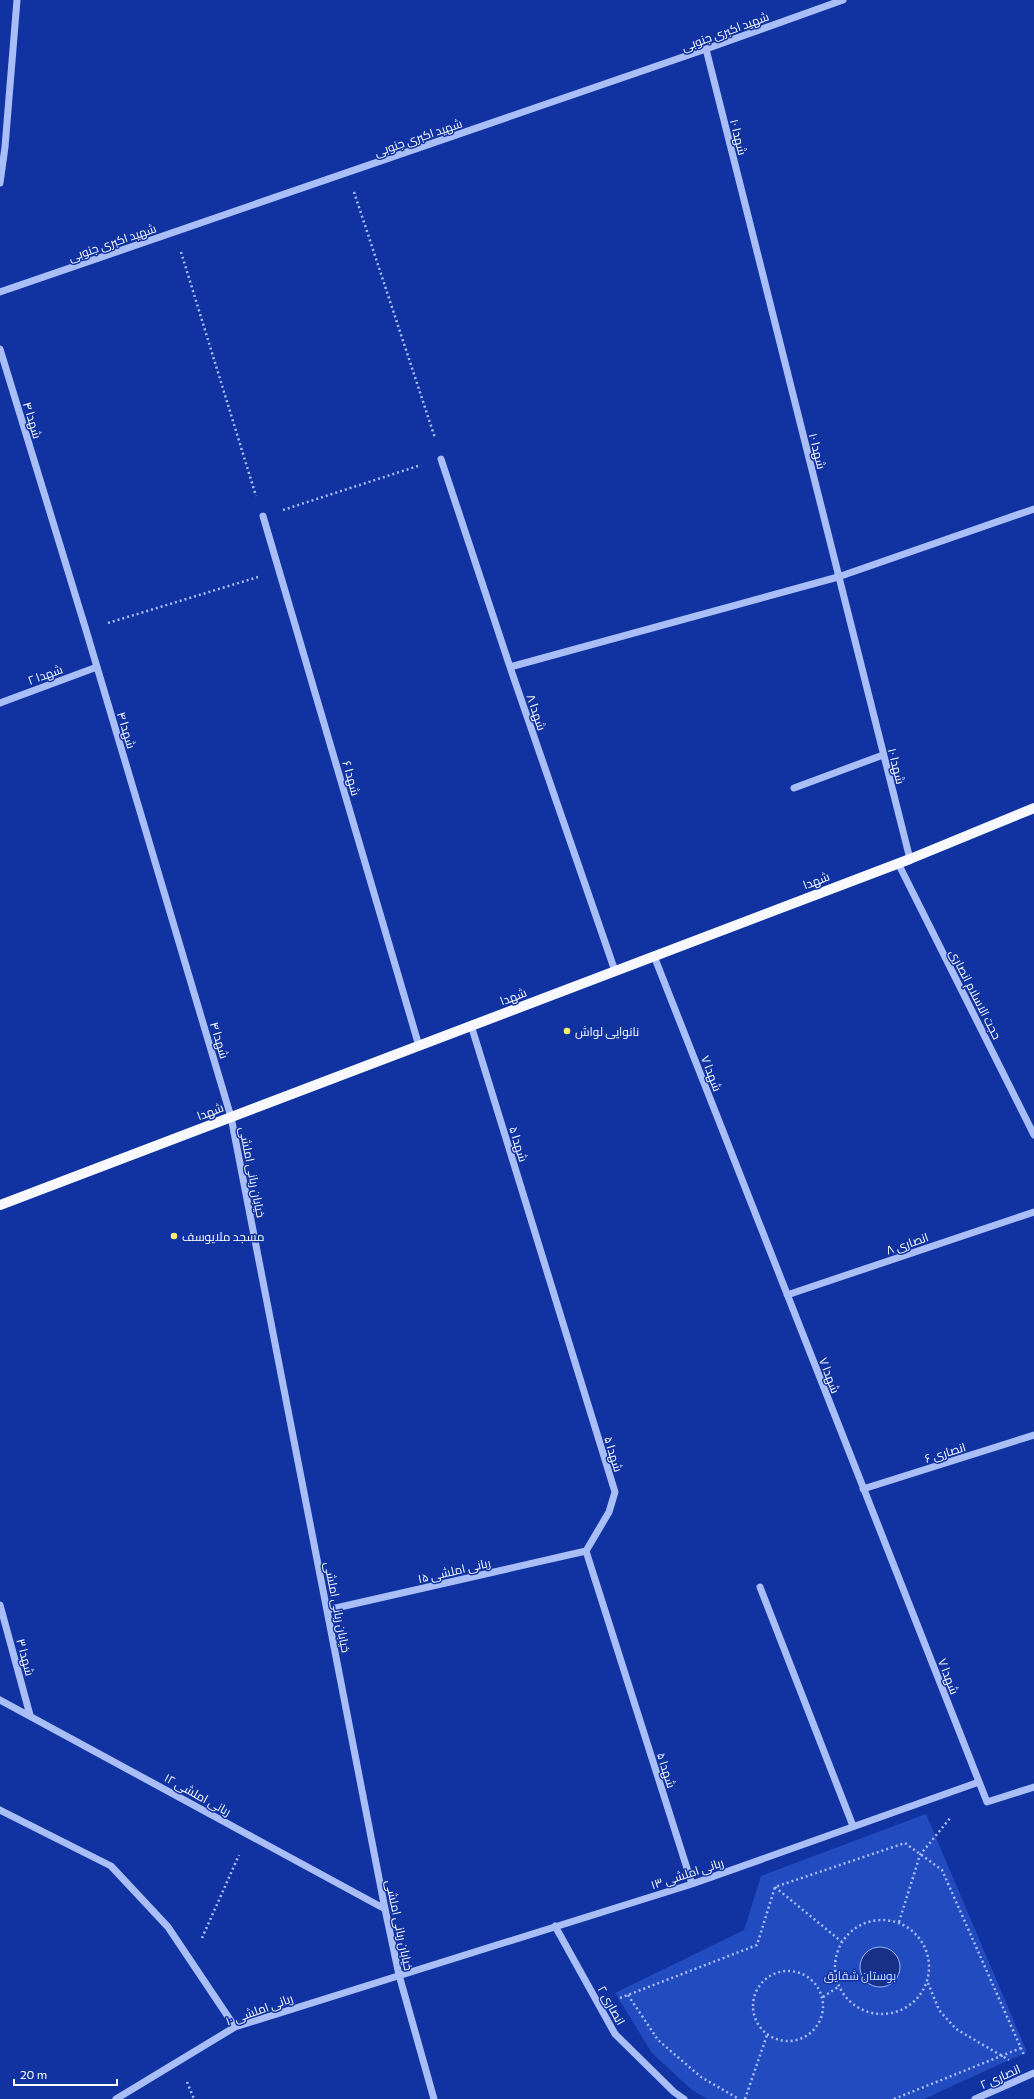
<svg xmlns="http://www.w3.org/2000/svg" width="1034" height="2099" font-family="Commissioner,Cairo,sans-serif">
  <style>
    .green { fill: #234bc0 }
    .water { fill: #183187; stroke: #9bb4f9 }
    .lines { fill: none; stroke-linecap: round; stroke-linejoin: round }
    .path { stroke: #a9bdf6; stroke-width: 2.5; stroke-dasharray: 2 3; stroke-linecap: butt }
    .minor { stroke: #a9bdf6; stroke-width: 7 }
    .major { stroke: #f7f9ff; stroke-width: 10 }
    .poi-dot { fill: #fff16d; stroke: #1033a1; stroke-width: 1.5 }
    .labels { text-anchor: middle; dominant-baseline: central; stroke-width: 3; stroke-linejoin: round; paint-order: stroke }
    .street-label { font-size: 12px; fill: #fff; stroke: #1033a1 }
    .poi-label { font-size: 12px; fill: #fff; stroke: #1033a1; text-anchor: start }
    .park-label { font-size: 12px; fill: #d2ddfe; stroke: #1033a1 }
  </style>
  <rect width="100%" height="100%" fill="#1033a1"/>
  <path class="green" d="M926 1814 1027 2052 924 2099H707L692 2090 652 2053 615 1993 744 1930 761 1876Z"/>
  <path class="water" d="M860 1967a20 20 0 1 1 40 0a20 20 0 1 1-40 0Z"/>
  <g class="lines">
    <path class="path" d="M354 192 435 438
      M181 252 256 496
      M283 510 421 465
      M108 623 258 577
      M775 1887 842 1942
      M835 1967a47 47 0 1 1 94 0a47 47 0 1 1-94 0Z
      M899 1922 920 1855 951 1817
      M202 1938 239 1855
      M753 2006a35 35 0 1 1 70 0a35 35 0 1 1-70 0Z
      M928 1983 939 2010 956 2029 1009 2060
      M628 1995 658 2040 701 2077 739 2099
      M823 1997 838 1987
      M620 1998 757 1945 775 1887 905 1843 942 1870 1024 2055
      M187 2082 194 2099
      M745 2099 767 2035
      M894 2099 1021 2048"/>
    <path class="minor" d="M706 49 910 859
      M0 183 5 147 17 0
      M0 292 706 49 843 0
      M0 349 86 630 231 1117 385 1909 399 1975 434 2099
      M441 459 510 667 615 971
      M263 516 419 1046
      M510 667 838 577 1034 509
      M0 703 97 667
      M794 788 883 755
      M898 863 1034 1135
      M654 956 987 1802 1034 1787
      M471 1025 615 1492 609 1512 586 1551 692 1884
      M787 1295 1034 1212
      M863 1489 1034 1435
      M760 1587 853 1826
      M0 1605 30 1715
      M327 1610 586 1551
      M0 1700 385 1909
      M0 1810 111 1866 168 1927 235 2027
      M555 1926 615 2034 674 2092 684 2099
      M116 2099 235 2027 692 1884 979 1782
      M975 2099 1034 2073"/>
    <path class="major" d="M0 1205 910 859 1034 808"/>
  </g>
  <g class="poi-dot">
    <circle cx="567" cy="1031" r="4"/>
    <circle cx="174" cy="1236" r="4"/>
  </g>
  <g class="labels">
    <g class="street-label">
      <text transform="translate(725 31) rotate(-20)">شهید اکبری جنوبی</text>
      <text transform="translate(418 137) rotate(-19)">شهید اکبری جنوبی</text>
      <text transform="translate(739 137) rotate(76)">شهدا ۱۰</text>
      <text transform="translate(112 242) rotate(-19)">شهید اکبری جنوبی</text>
      <text transform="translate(33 420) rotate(73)">شهدا ۴</text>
      <text transform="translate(818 451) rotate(76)">شهدا ۱۰</text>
      <text transform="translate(45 674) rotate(-20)">شهدا ۲</text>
      <text transform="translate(537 712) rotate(71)">شهدا ۸</text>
      <text transform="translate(127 730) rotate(73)">شهدا ۴</text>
      <text transform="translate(897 766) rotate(76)">شهدا ۱۰</text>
      <text transform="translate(352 778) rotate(74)">شهدا ۶</text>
      <text transform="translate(816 880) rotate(-21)">شهدا</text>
      <text transform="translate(976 994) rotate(63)">حجت الاسلام انصاری</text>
      <text transform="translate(513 996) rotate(-21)">شهدا</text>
      <text transform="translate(220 1040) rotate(73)">شهدا ۴</text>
      <text transform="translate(712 1073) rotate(69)">شهدا ۷</text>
      <text transform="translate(210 1111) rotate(-21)">شهدا</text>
      <text transform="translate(519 1144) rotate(73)">شهدا ۵</text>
      <text transform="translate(253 1172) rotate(79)">خیابان ربانی املشی</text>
      <text transform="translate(907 1243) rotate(-19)">انصاری ۸</text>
      <text transform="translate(830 1375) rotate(69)">شهدا ۷</text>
      <text transform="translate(945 1452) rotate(-17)">انصاری ۶</text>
      <text transform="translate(614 1454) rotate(73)">شهدا ۵</text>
      <text transform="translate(454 1570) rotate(-13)">ربانی املشی ۱۵</text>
      <text transform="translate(338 1607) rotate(79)">خیابان ربانی املشی</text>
      <text transform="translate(26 1657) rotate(75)">شهدا ۳</text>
      <text transform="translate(949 1676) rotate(69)">شهدا ۷</text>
      <text transform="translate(667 1770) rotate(72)">شهدا ۵</text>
      <text transform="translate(198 1794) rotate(29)">ربانی املشی ۱۲</text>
      <text transform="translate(687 1873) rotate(-18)">ربانی املشی ۱۳</text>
      <text transform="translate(400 1925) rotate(78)">خیابان ربانی املشی</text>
      <text transform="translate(612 2005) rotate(61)">انصاری ۲</text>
      <text transform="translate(259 2009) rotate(-20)">ربانی املشی ۱۰</text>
      <text transform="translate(1000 2076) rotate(-24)">انصاری ۲</text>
    </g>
    <g class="poi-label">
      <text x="575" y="1031">نانوایی لواش</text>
      <text x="182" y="1236">مسجد ملایوسف</text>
    </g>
    <g class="park-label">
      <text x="860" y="1975">بوستان شقایق</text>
    </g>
  </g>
  <path d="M14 2079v6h103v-6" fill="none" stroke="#ffffff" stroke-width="2"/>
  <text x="20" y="2079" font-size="12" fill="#ffffff" stroke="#1033a1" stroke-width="3" paint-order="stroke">20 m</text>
</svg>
